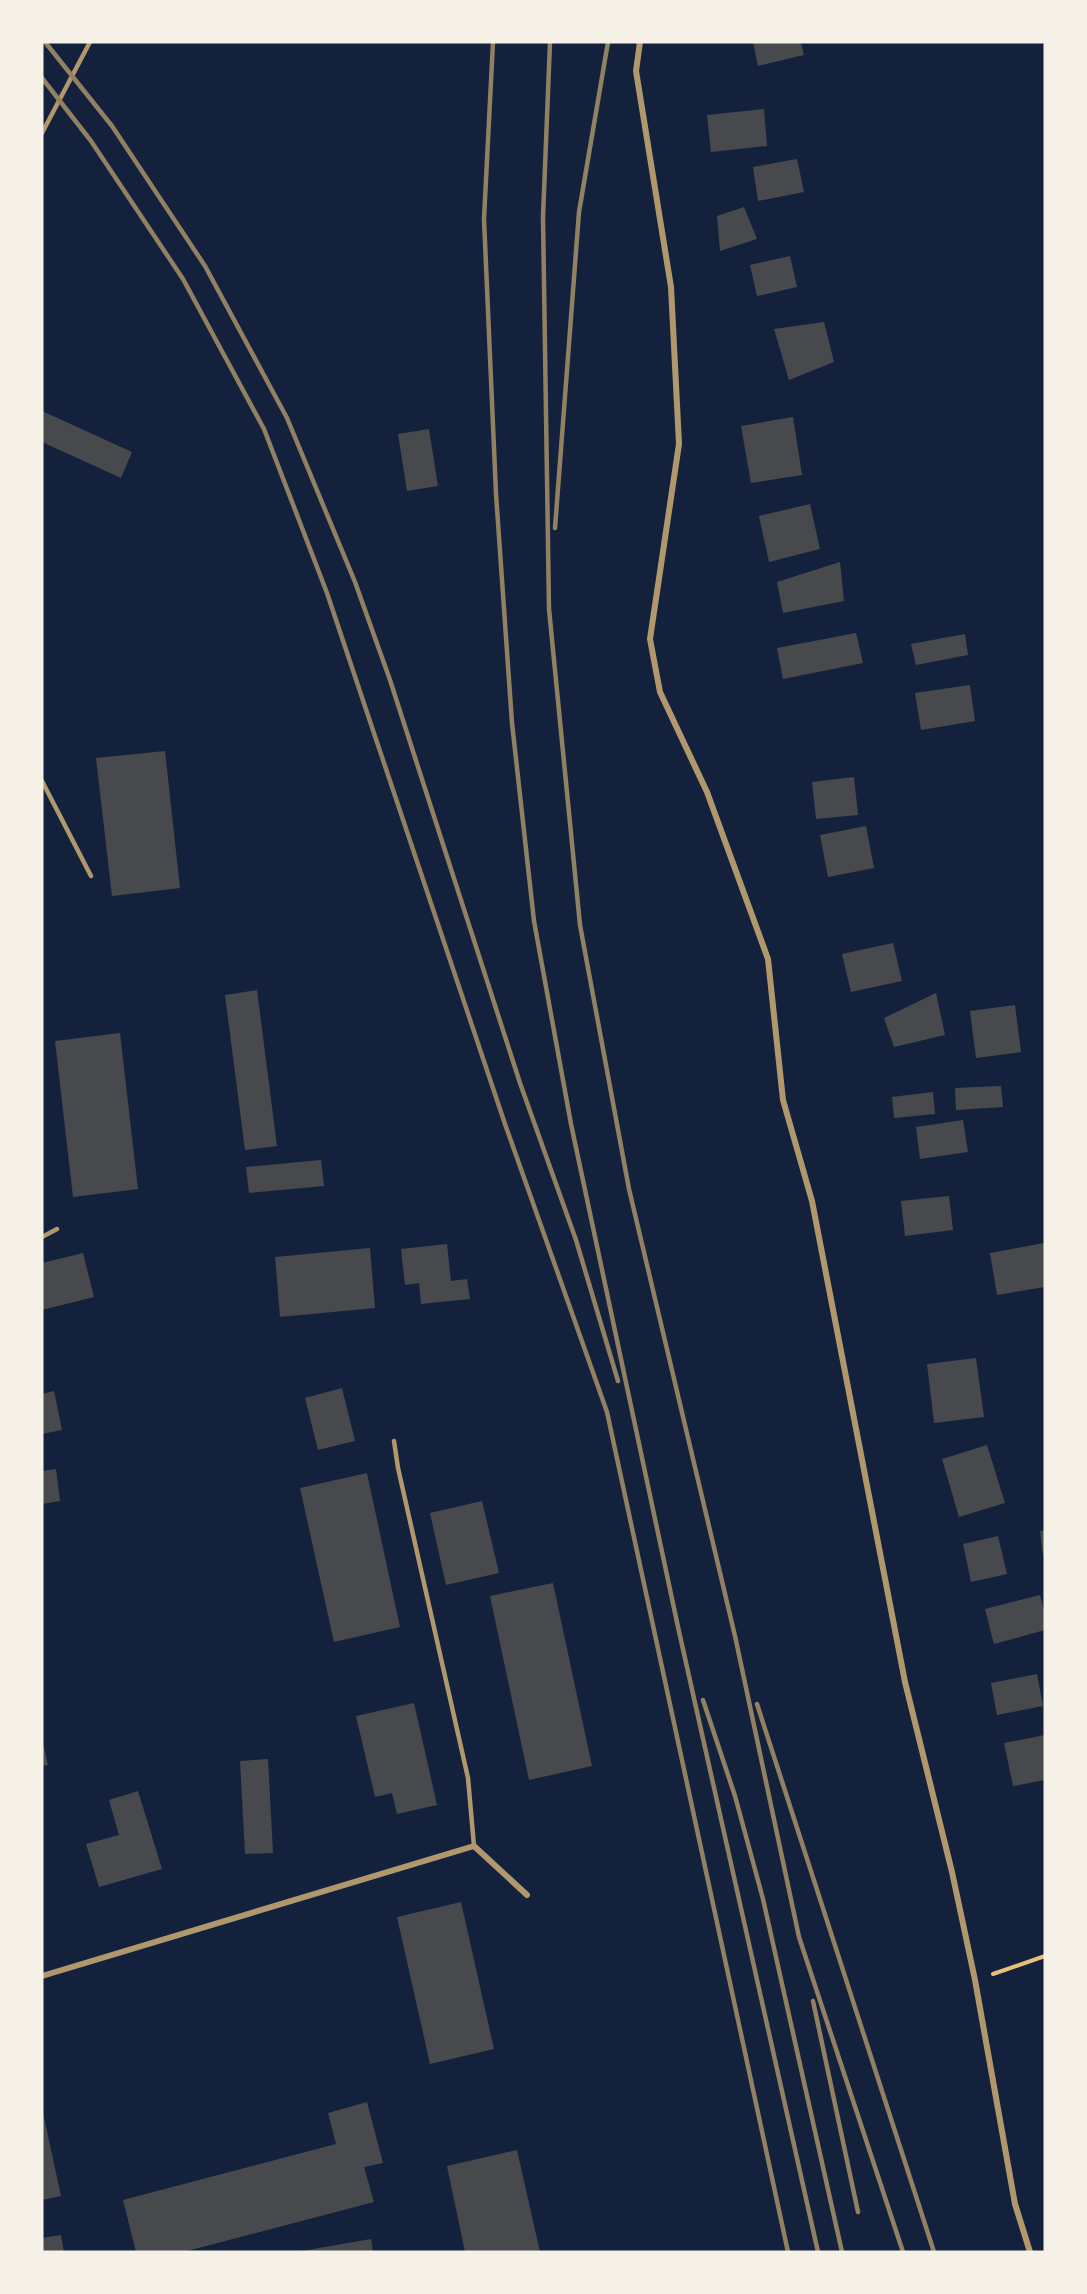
<svg xmlns="http://www.w3.org/2000/svg" width="1087" height="2294" font-family="Overpass,sans-serif">
  <style>
    .building { fill: #48494c }
    .lines { fill: none; stroke-linecap: round; stroke-linejoin: round }
    .path { stroke: #e5c07b; stroke-width: 4 }
    .service { stroke: #b1986c; stroke-width: 4.5 }
    .minor { stroke: #b1986c; stroke-width: 6 }
    .rail { stroke: #918062; stroke-width: 4.5 }
  </style>
  <rect width="100%" height="100%" fill="#14213d"/>
  <path class="building" d="M753 42H801L804 55 758 66Z
    M764 109 767 146 711 152 707 115Z
    M797 159 804 192 758 201 753 167Z
    M744 207 757 239 720 251 717 216Z
    M790 256 797 287 757 296 750 265Z
    M824 322 834 362 789 380 774 329Z
    M42 411 132 452 121 478 42 442Z
    M793 417 802 475 751 483 741 426Z
    M429 429 438 486 407 491 398 434Z
    M810 504 820 549 769 562 759 516Z
    M840 562 844 601 783 613 777 582Z
    M856 633 863 663 783 679 777 648Z
    M965 634 968 655 916 665 911 644Z
    M970 685 975 721 921 730 915 693Z
    M165 751 180 888 112 896 96 758Z
    M854 777 858 815 816 819 812 782Z
    M866 826 874 868 828 877 820 835Z
    M893 943 902 981 851 992 842 954Z
    M257 990 277 1146 245 1150 225 995Z
    M936 993 945 1035 894 1047 884 1018Z
    M1015 1005 1021 1052 976 1058 970 1011Z
    M120 1033 138 1189 73 1197 55 1041Z
    M1001 1086 1003 1107 956 1110 955 1088Z
    M933 1092 935 1114 894 1118 892 1097Z
    M963 1120 968 1152 920 1159 916 1127Z
    M321 1160 324 1186 249 1193 246 1167Z
    M949 1196 953 1230 905 1236 901 1201Z
    M1044 1243 1045 1287 997 1295 990 1253Z
    M447 1244 451 1281 467 1279 470 1299 421 1304 419 1283 405 1285 401 1249Z
    M370 1248 375 1308 280 1317 275 1257Z
    M83 1253 94 1297 42 1310V1263Z
    M976 1358 984 1417 934 1423 927 1364Z
    M342 1388 355 1441 318 1450 305 1398Z
    M54 1391 62 1430 42 1434V1394Z
    M987 1445 1005 1503 959 1517 942 1459Z
    M56 1469 60 1501 42 1504V1471Z
    M367 1473 400 1627 334 1642 300 1488Z
    M482 1501 499 1573 446 1585 430 1513Z
    M1045 1530V1555H1043L1040 1531Z
    M998 1536 1007 1574 971 1582 963 1544Z
    M553 1583 592 1766 529 1780 490 1596Z
    M1040 1595 1045 1615V1630L994 1644 985 1609Z
    M1037 1674 1043 1706 997 1715 991 1683Z
    M414 1703 437 1805 397 1814 392 1793 375 1797 356 1716Z
    M1045 1735V1780L1013 1786 1004 1743Z
    M42 1738 48 1765 42 1766Z
    M268 1759 273 1853 245 1854 240 1761Z
    M138 1791 162 1869 99 1887 86 1844 119 1835 109 1800Z
    M461 1902 494 2049 430 2064 397 1917Z
    M367 2102 383 2163 364 2167 374 2202 183 2252H136L123 2200 336 2144 328 2113Z
    M42 2108 61 2196 42 2200Z
    M517 2150 540 2252H465L447 2166Z
    M61 2235 64 2252H42V2238Z
    M371 2239 373 2252H302V2251Z"/>
  <g class="lines">
    <path class="path" d="M993 1974 1045 1956"/>
    <path class="service" d="M42 133 90 42
      M42 781 91 876
      M42 1237 57 1229
      M394 1441 398 1468 468 1778 474 1846"/>
    <path class="minor" d="M640 42 636 71 671 287 679 444 650 639 660 692 707 792 768 959 783 1100 812 1201 905 1682 952 1872 975 1980 1015 2204 1030 2252
      M42 1976 474 1846 527 1895"/>
    <path class="rail" d="M45 42 112 126 205 266 287 418 355 582 390 680 520 1083 576 1240 618 1381
      M493 42 484 219 496 494 512 723 534 921 571 1124 678 1627 818 2252
      M550 42 543 217 549 609 580 925 629 1189 735 1636 799 1937 903 2252
      M42 78 91 141 183 279 264 429 327 593 505 1124 607 1412 788 2252
      M555 528 579 212 608 42
      M703 1700 735 1796 763 1899 842 2252
      M757 1704 934 2252
      M813 2001 858 2212"/>
  </g>
  <rect width="1087" height="2294" fill="none" stroke="#f6f1e7" stroke-width="87"/>
</svg>
